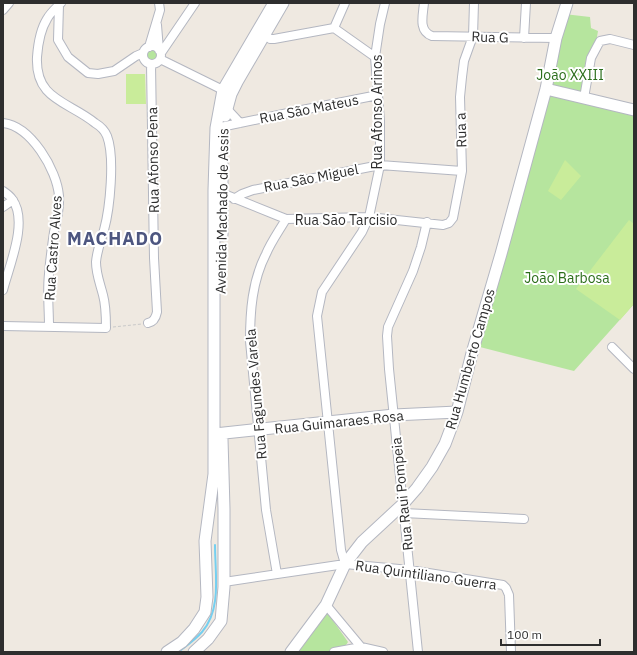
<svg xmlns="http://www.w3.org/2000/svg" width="637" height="655" font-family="'IBM Plex Sans',sans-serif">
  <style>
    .green { fill: #b6e59e }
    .pitch { fill: #c9ec9a }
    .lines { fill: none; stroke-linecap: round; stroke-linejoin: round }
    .stream { stroke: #75cff0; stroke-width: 2 }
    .street-casing { stroke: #b4b7c1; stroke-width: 10 }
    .secondary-casing { stroke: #b4b7c1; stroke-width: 13 }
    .path { stroke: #c9c9c9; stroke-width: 1; stroke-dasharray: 3 2; stroke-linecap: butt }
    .street { stroke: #fff; stroke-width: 8 }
    .secondary { stroke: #fff; stroke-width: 11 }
    .labels { text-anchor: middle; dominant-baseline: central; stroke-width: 4; stroke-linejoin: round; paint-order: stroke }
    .street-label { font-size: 14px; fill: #2e2e2e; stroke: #fff }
    .park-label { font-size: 14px; fill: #2c6e1b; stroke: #fff }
    .district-label { font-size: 18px; font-weight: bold; letter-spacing: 1px; fill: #4d5680; stroke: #fff }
  </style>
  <rect width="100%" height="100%" fill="#efe9e1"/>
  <path class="green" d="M564 14 590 17 591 28 598 31 586 100 634 113V304L574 371 480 347Z
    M145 55a7 7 0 1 1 14 0a7 7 0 1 1-14 0Z
    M327 612 348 642 344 648 330 652H293Z"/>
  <path class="pitch" d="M126 74H145L146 104H126Z
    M565 160 581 176 561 200 548 191Z
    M629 220 634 224V304L620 320 576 289Z"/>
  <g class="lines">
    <path class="stream" d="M178 652C186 646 195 640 202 632 222 609 215 574 215 545"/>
    <defs>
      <path id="street" d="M424 3C423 15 418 31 432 36L556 38
        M59 5 58 40 68 57 88 73 98 74 114 71 136 56 143 53
        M3 10 9 3
        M157 25 159 50
        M334 28 345 3
        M262 31 270 39H274L334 28 375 57
        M524 38 526 3
        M143 55a9 9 0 1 1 18 0a9 9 0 1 1-18 0Z
        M149 47 160 10 159 3
        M161 53 195 3
        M160 59 227 92
        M584 98 591 58 600 41 610 39 634 45
        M227 109 240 123
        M3 123C31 126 57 170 59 196 60 208 57 220 54 232 52 246 50 260 49 274 47 291 49 309 49 326
        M216 128 302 110 378 95
        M3 191C6 193 10 196 12 199 29 221 9 266 3 290
        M219 192 286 219 369 217 443 225 449 223 453 218 462 171 460 97 462 77 464 61 473 36 474 3
        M234 199 242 194 253 190 380 165 462 171
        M3 207 13 200
        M148 323C154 322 156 317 157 312L154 258 151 64
        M3 326 106 328C106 317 106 306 103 295 100 283 96 274 96 262 97 250 101 241 104 230 110 208 115 157 107 136 105 131 100 126 95 123 68 101 35 100 37 57 38 44 40 30 47 19 50 13 56 8 61 3
        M612 347 634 369
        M404 513 524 519
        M345 564 341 550 317 316 322 292 362 232 369 217 380 165V121L375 57 380 24 385 3
        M277 574 266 510 250 341C250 312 252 281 266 254 271 242 279 231 286 219
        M224 582 345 564 410 570 503 585 506 588 509 595 511 652
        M326 605 361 647 383 652
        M334 652 361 647
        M418 652 389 369 387 336 388 327 413 271 421 247 427 222"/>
      <path id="secondary" d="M546 89 634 110
        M225 116 231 94 237 82 283 3
        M222 235V163
        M215 434 394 415 457 412
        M167 652 182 642 194 629 205 612 207 597 205 541 214 474V190L216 128 223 90 274 3
        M194 652 208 639 221 621 224 587V509L222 439
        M291 652 326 605 345 564 362 542 403 504 417 488 432 467 445 444 457 412 472 353 501 254 546 89 556 38 567 3"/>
    </defs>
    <use href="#street" class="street-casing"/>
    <use href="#secondary" class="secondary-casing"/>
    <path class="path" d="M113 327 142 324"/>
    <use href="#street" class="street"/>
    <use href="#secondary" class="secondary"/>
  </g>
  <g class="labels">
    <g class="street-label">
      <text transform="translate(490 37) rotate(2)">Rua G</text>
      <text transform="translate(309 109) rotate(-11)">Rua São Mateus</text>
      <text transform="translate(377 112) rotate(-90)">Rua Afonso Arinos</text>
      <text transform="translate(461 130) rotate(-92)">Rua a</text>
      <text transform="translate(153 160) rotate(-91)">Rua Afonso Pena</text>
      <text transform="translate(311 178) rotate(-11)">Rua São Miguel</text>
      <text transform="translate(222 211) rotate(-89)">Avenida Machado de Assis</text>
      <text x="346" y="220">Rua São Tarcisio</text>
      <text transform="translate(53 248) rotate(-86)">Rua Castro Alves</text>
      <text transform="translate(470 359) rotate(-74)">Rua Humberto Campos</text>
      <text transform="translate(256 394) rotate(-95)">Rua Fagundes Varela</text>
      <text transform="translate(339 422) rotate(-6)">Rua Guimaraes Rosa</text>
      <text transform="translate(402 494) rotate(-96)">Rua Raui Pompeia</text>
      <text transform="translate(426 575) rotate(8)">Rua Quintiliano Guerra</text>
    </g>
    <g class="park-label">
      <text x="570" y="75">João XXIII</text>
      <text x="567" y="278">João Barbosa</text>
    </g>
    <g class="district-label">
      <text x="115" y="238">MACHADO</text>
    </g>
  </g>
  <rect width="637" height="655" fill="none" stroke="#2e2e2e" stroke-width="8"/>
  <path d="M501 639v6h99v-6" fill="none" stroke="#2e2e2e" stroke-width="2"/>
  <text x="507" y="639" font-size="12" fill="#2e2e2e" stroke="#ffffff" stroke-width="3" paint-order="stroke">100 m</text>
</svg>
